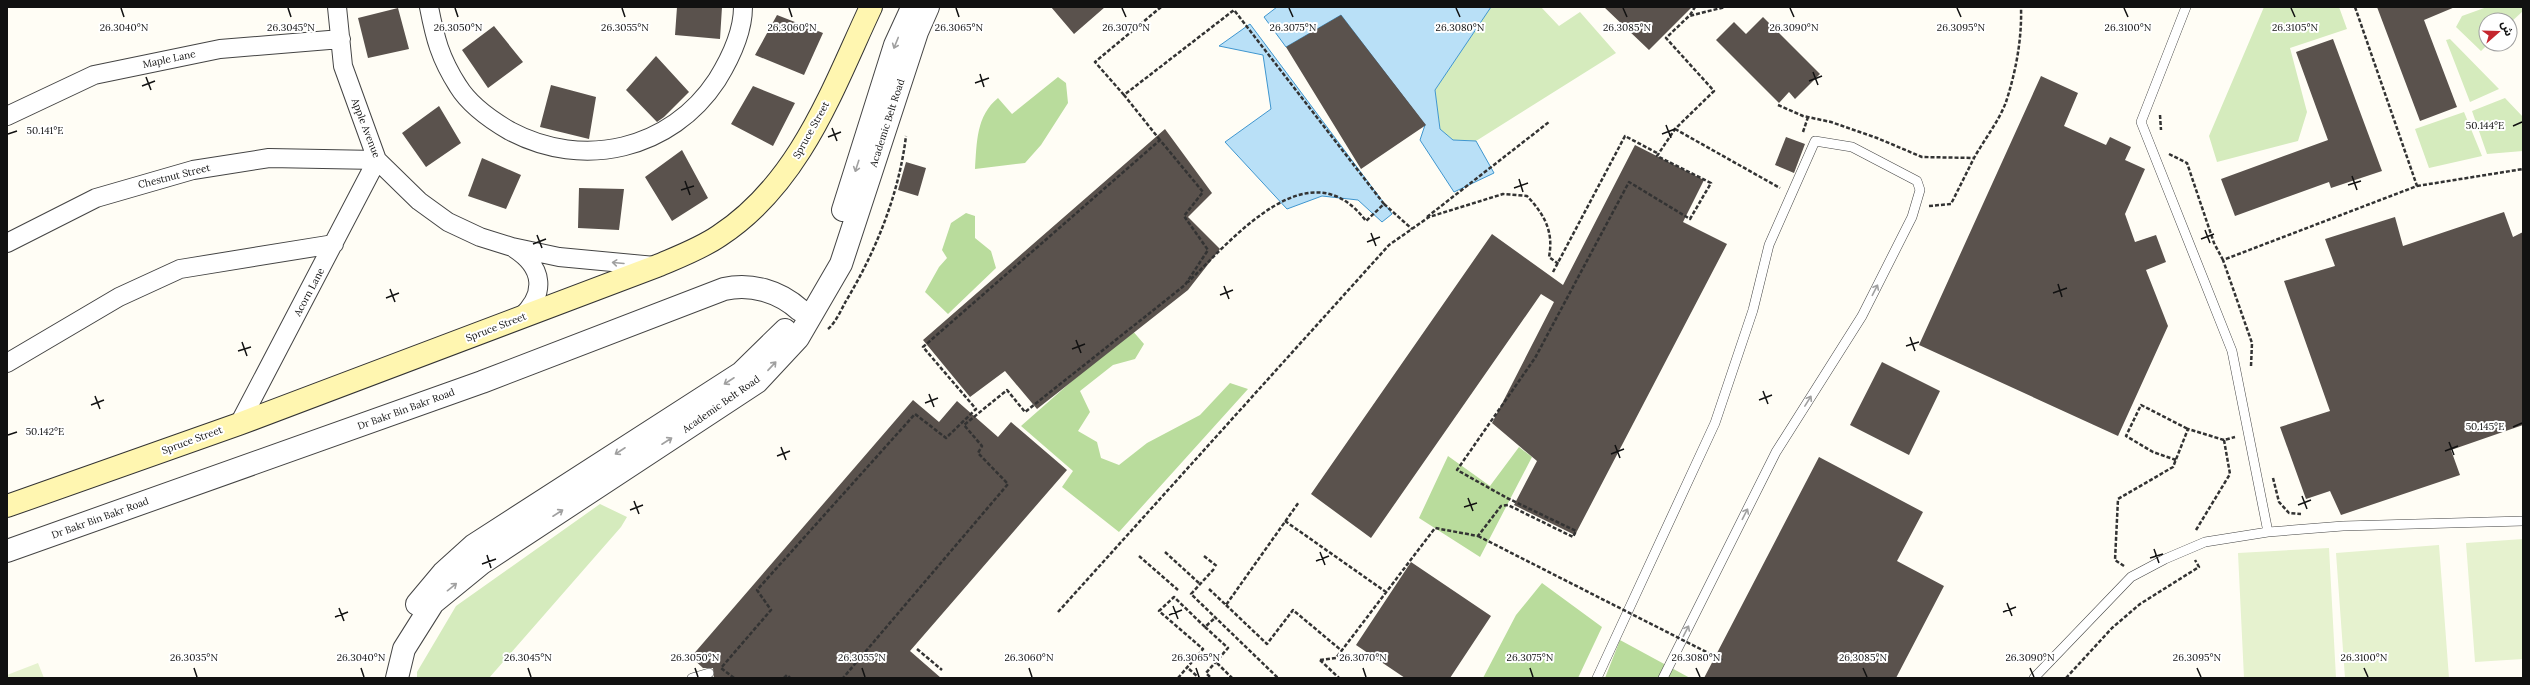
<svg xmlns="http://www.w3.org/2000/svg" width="2530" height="685" font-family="Lora,'Noto Sans Arabic',serif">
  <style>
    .green { fill: #d5ebbd }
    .forest { fill: #b9dc9c }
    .pitch { fill: #e6f2cf }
    .water { fill: #b9e0f7; stroke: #3f96cf }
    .building { fill: #5a524d }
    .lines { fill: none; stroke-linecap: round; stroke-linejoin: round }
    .service-casing { stroke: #444; stroke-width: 10 }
    .minor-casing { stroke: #444; stroke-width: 20 }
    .tertiary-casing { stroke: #444; stroke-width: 24 }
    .secondary-casing { stroke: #333; stroke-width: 24 }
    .path { stroke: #333; stroke-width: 2.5; stroke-dasharray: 4 2; stroke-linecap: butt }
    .service { stroke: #fff; stroke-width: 9 }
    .minor { stroke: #fff; stroke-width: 18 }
    .tertiary { stroke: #fff; stroke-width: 22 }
    .secondary { stroke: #fff6b0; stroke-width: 22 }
    .path-bridge { stroke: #333; stroke-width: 2.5; stroke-dasharray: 4 2; stroke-linecap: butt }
    .oneway { stroke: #a0a0a0 }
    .ticks { fill: none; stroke: #111; stroke-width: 1.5 }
    .labels { text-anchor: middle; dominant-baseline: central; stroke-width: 4; stroke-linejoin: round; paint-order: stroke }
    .street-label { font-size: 10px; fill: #111; stroke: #fff }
    .ticks-label { font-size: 10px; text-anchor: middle; fill: #111; stroke: #fff; stroke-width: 4; stroke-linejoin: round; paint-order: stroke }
  </style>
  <rect width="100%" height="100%" fill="#fffdf5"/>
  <path class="green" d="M1491 7H1541L1559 26 1580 12 1616 53 1476 141 1453 140 1440 129 1435 90Z
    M2264 7H2339L2347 29 2290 48 2307 112 2298 141 2217 162 2209 136Z
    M2487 7H2523V11L2510 23V20H2486V44H2488L2481 51 2456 27 2462 16Z
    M2450 39 2499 89 2470 102 2446 40Z
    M2505 98 2523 117V151L2487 154 2472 111Z
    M2464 112 2482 156 2429 168 2415 129Z
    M600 504 627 517 621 527 489 678H417V672L456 606Z"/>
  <path class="forest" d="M1058 77 1066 83 1068 103 1041 145 1025 163 975 169C977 142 976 116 998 98L1012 114Z
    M966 213 975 216V238L991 251 996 268 948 314 925 292 939 267 947 258 942 250 951 223Z
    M1131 329 1144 344 1135 359 1113 365 1080 391 1090 412 1078 431 1097 442 1101 458 1119 465 1147 443 1200 415 1230 383 1248 389 1119 532 1062 487 1073 471 1021 426Z
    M1519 447 1532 457 1480 557 1419 518 1448 456 1490 486Z
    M1542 583 1602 627 1578 678H1483L1516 615Z
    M1620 640 1690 678H1605Z"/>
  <path class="pitch" d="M2523 539V659L2475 662 2466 543Z
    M2439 545 2449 678H2345L2336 553Z
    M2329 548 2336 678H2244L2238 553Z
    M38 663 44 678H7V675Z"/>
  <path class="water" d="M1277 7H1491L1435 90 1440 129 1453 140 1476 141 1494 173 1454 192 1420 140 1425 125 1341 15 1286 47 1264 17Z
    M1250 24 1392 214 1382 222 1358 200 1322 196 1287 209 1225 142 1271 109 1263 55 1219 46Z"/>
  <path class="building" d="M677 7H722L720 39 675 35Z
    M1051 7H1105L1074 34Z
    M1604 7H1692L1649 50Z
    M2377 7H2455L2424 20 2457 107 2420 121Z
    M398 8 409 49 368 58 358 18Z
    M777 15 823 33 804 75 755 55Z
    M1341 15 1426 125 1361 169 1286 47Z
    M1763 17 1820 74 1795 99 1789 92 1779 103 1716 40 1734 22 1746 34Z
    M494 26 523 62 488 88 462 50Z
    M2333 39 2382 171 2331 188 2329 182 2235 216 2221 179 2328 140 2296 52Z
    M656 56 689 92 664 117 657 122 626 90Z
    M2041 76 2078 93 2064 126 2106 145 2110 137 2131 147 2125 160 2145 169 2125 214 2135 242 2156 235 2166 262 2146 270 2168 326 2118 436 1919 345Z
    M551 85 596 97 589 139 540 127Z
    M753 86 795 103 773 146 731 124Z
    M439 106 461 143 426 167 402 133Z
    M1165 129 1212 193 1188 217 1220 249 1188 290 1037 409 1005 371 970 397 923 340Z
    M1786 137 1805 144 1794 173 1775 165Z
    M1635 145 1704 180 1683 222 1727 244 1575 535 1514 505 1537 461 1492 423 1554 302 1541 294 1371 538 1311 494 1492 234 1563 285Z
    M682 150 708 198 672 221 645 177Z
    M482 158 521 175 506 209 468 196Z
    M906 162 926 168 918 196 898 190Z
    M579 188 624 189 619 230 578 228Z
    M2504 212 2513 237 2523 232V425L2451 450 2460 475 2341 515 2330 491 2306 499 2280 427 2330 411 2284 281 2335 266 2325 239 2395 217 2403 246Z
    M1882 362 1940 391 1909 455 1850 425Z
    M913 400 939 422 957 401 998 437 1011 422 1067 470 910 651 941 678H714L713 668H703L691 657Z
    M1819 457 1923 512 1897 561 1944 586 1896 678H1704Z
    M1411 562 1491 616 1450 678H1405L1356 645Z"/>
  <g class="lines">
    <defs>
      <path id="service" d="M2186 7 2141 122 2232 351 2268 532
        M692 678 709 673
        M1597 678 1715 423 1753 310 1769 245 1815 141 1852 147 1917 181 1920 190 1912 217 1862 316 1776 452 1663 678
        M2034 678 2131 577 2165 559 2205 542 2268 532 2343 526 2523 521"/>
      <path id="minor" d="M337 7 343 66 377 160 419 201 448 222 480 237 512 247 559 257 655 266
        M429 7C435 38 440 58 458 86 469 104 491 120 510 131 583 170 671 150 717 80 730 59 743 32 743 7
        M7 116 94 75 220 49 341 39
        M7 243 96 198 193 170 269 158 377 160 239 424
        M515 249C544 268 546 294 521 317
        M7 363 119 297 180 269 334 244"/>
      <path id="tertiary" d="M843 210 895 45 912 8
        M7 551 482 382 724 289C751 283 779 291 800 310
        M417 604 443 573 474 545 741 373 785 330
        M397 678 404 649 433 603 482 563 757 382 798 338 841 264 917 32 928 7"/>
      <path id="secondary" d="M7 506 239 424 657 266C678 257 700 249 719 236 800 183 832 90 871 7"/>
    </defs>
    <use href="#service" class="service-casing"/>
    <use href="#minor" class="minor-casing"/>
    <use href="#tertiary" class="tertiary-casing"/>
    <use href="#secondary" class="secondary-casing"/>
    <path class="path" d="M1690 15 1695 7
      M1124 95 1095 62 1161 7
      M1778 105 1803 116 1831 122 1877 138 1922 157 1974 158C1984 140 1999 121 2006 102 2016 71 2022 39 2021 7
      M2160 115 2161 130
      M1675 129 1780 188
      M1803 132 1808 117
      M1160 140 1124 95 1234 10 1384 204 1366 221C1309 145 1232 240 1188 282
      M2169 154 2187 163 2214 243 2223 260
      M2417 186 2523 169
      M1384 204 1412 229
      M1929 206 1951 204 1974 158
      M1427 217 1549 122
      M1553 272 1625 136 1659 154
      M828 329C836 322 841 310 846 301 876 251 899 194 906 136
      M2251 366 2252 343 2223 260 2417 186 2355 7
      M2176 460 2153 452 2126 436 2141 405 2188 429
      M2273 478 2279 502 2289 513 2301 514
      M1285 521 1386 592
      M2196 530 2230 474 2224 440 2235 437
      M1165 552 1200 584
      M1139 556 1178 590
      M1204 556 1218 567
      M2124 566 2115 560 2118 499 2173 467 2188 429 2224 440
      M1214 569 1191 594 1278 678
      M1209 589 1226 605 1299 502
      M1226 605 1267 644 1293 610 1342 651
      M1058 612 1389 245 1429 217 1503 194 1527 196C1544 214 1554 231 1549 257L1560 265
      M1205 627 1228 648 1206 673 1211 678
      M917 649 942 670
      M1320 660 1336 658 1435 528 1478 536 1501 506 1508 505 1573 537 1576 531 1507 498 1457 470 1535 358 1629 182 1690 219 1711 183 1657 156 1675 129 1714 91 1666 38 1689 16 1725 7
      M1320 660 1339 678
      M1217 663 1232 678
      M1189 669 1199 678
      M734 678 721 668 771 610 757 590 915 414 946 438 976 409 923 347 1160 140 1203 192 1184 216 1208 250 1185 285 1025 412 1007 390 964 425 982 446 978 453 1008 484 843 678
      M784 678 787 675 790 678
      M1178 678 1203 649 1159 611 1174 597 1205 627 1216 617
      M2066 678 2112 628 2140 604 2199 567 2195 560"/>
    <use href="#service" class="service"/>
    <use href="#minor" class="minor"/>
    <use href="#tertiary" class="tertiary"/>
    <use href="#secondary" class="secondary"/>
    <path class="path-bridge" d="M1478 536 1724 661"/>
  </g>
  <defs><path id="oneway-shaft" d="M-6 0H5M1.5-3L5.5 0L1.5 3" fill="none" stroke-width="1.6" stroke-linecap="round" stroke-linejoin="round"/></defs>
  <g class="oneway">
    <use href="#oneway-shaft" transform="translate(896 43) rotate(112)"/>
    <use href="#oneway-shaft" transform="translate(857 166) rotate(108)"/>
    <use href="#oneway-shaft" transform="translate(618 263) rotate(-175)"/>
    <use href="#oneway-shaft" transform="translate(1875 290) rotate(-63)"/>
    <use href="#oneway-shaft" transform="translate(772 366) rotate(-47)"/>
    <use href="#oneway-shaft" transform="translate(729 381) rotate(147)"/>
    <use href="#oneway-shaft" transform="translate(1808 401) rotate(-58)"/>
    <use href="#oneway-shaft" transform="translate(667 441) rotate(-33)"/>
    <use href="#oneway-shaft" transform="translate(620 451) rotate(147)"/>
    <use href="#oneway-shaft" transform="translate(558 513) rotate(-33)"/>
    <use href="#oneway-shaft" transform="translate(1745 514) rotate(-63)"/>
    <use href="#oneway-shaft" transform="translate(452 587) rotate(-39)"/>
    <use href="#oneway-shaft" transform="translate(1686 631) rotate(-63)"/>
  </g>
  <path class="ticks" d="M121 8 124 17M288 8 291 17M455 8 458 17M622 8 625 17M789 8 792 17M956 8 959 17M1122 8 1126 17M1289 8 1293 17M1456 8 1460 17M1623 8 1627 17M1790 8 1794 17M1957 8 1961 17M2124 8 2128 17M2291 8 2295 17M1813 72 1818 85M980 74 984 87M146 77 151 90M1809 81 1822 76M975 83 989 78M142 86 155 81M1666 125 1671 138M2513 126 2522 122M832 128 837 141M8 134 17 131M1662 134 1675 129M828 137 841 132M2352 176 2357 190M1519 179 1523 192M685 181 690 195M2348 185 2361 181M1514 188 1528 183M681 190 694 186M2205 230 2210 243M1371 233 1376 246M537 235 542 248M2201 239 2214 234M1367 242 1380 237M533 244 546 239M2058 284 2062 297M1224 286 1229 299M390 289 395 302M2053 293 2067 288M1220 295 1233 290M386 298 399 293M1910 337 1915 351M1076 340 1081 353M242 342 247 356M1906 346 1919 342M1072 349 1085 344M238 351 251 347M1763 391 1768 404M929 394 934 407M95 396 100 409M1759 400 1772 395M925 403 938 398M91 405 104 400M2513 427 2522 423M8 435 17 432M2449 442 2454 455M1615 445 1620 458M781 447 786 460M2445 451 2458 446M1611 454 1624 449M777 456 790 451M2302 496 2307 509M1468 498 1473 511M634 501 639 514M2298 505 2311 500M1464 507 1477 503M630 510 643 505M2154 549 2159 563M1320 552 1325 565M487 555 491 568M2150 558 2163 554M1316 561 1329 556M482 564 496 559M2007 603 2012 616M1173 606 1178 619M339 608 344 621M2003 612 2016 607M1169 615 1182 610M335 617 348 612M194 668 197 677M361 668 364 677M528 668 531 677M695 668 698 677M862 668 865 677M1029 668 1032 677M1196 668 1199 677M1363 668 1366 677M1530 668 1533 677M1696 668 1700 677M1863 668 1867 677M2030 668 2034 677M2197 668 2201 677M2364 668 2368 677"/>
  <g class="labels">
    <g class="street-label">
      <text transform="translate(169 59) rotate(-12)">Maple Lane</text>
      <text transform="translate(887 123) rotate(-72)">Academic Belt Road</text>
      <text transform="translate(366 128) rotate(69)">Apple Avenue</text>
      <text transform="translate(811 130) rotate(-61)">Spruce Street</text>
      <text transform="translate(174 176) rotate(-14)">Chestnut Street</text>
      <text transform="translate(309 292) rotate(-62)">Acorn Lane</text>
      <text transform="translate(496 327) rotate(-21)">Spruce Street</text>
      <text transform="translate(721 404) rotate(-35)">Academic Belt Road</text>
      <text transform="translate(406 409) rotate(-20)">Dr Bakr Bin Bakr Road</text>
      <text transform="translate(192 440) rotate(-20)">Spruce Street</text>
      <text transform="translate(100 518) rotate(-20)">Dr Bakr Bin Bakr Road</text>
    </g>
  </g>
  <g class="ticks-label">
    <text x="291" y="31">26.3045°N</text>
    <text x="458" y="31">26.3050°N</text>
    <text x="1293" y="31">26.3075°N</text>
    <text x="1460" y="31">26.3080°N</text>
    <text x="1627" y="31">26.3085°N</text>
    <text x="1794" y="31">26.3090°N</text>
    <text x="1961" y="31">26.3095°N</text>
    <text x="124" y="31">26.3040°N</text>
    <text x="625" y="31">26.3055°N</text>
    <text x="792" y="31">26.3060°N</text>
    <text x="959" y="31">26.3065°N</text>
    <text x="1126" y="31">26.3070°N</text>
    <text x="2128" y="31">26.3100°N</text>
    <text x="2295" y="31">26.3105°N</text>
    <text x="2485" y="129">50.144°E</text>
    <text x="45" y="134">50.141°E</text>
    <text x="2485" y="430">50.145°E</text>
    <text x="45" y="435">50.142°E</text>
    <text x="194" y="661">26.3035°N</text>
    <text x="361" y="661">26.3040°N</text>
    <text x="528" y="661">26.3045°N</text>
    <text x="695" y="661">26.3050°N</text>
    <text x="862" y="661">26.3055°N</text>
    <text x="1029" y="661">26.3060°N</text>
    <text x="1196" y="661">26.3065°N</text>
    <text x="1363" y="661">26.3070°N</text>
    <text x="1530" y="661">26.3075°N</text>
    <text x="1696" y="661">26.3080°N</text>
    <text x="1863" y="661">26.3085°N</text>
    <text x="2030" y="661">26.3090°N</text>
    <text x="2197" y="661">26.3095°N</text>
    <text x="2364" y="661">26.3100°N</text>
  </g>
  <rect width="2530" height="685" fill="none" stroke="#111111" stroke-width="16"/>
  <g transform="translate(2498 32) rotate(70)"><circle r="19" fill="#ffffff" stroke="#a0a0a0"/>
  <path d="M0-3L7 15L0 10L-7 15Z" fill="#c4262e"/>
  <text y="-6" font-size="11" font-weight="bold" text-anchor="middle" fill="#111111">ش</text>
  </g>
</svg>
